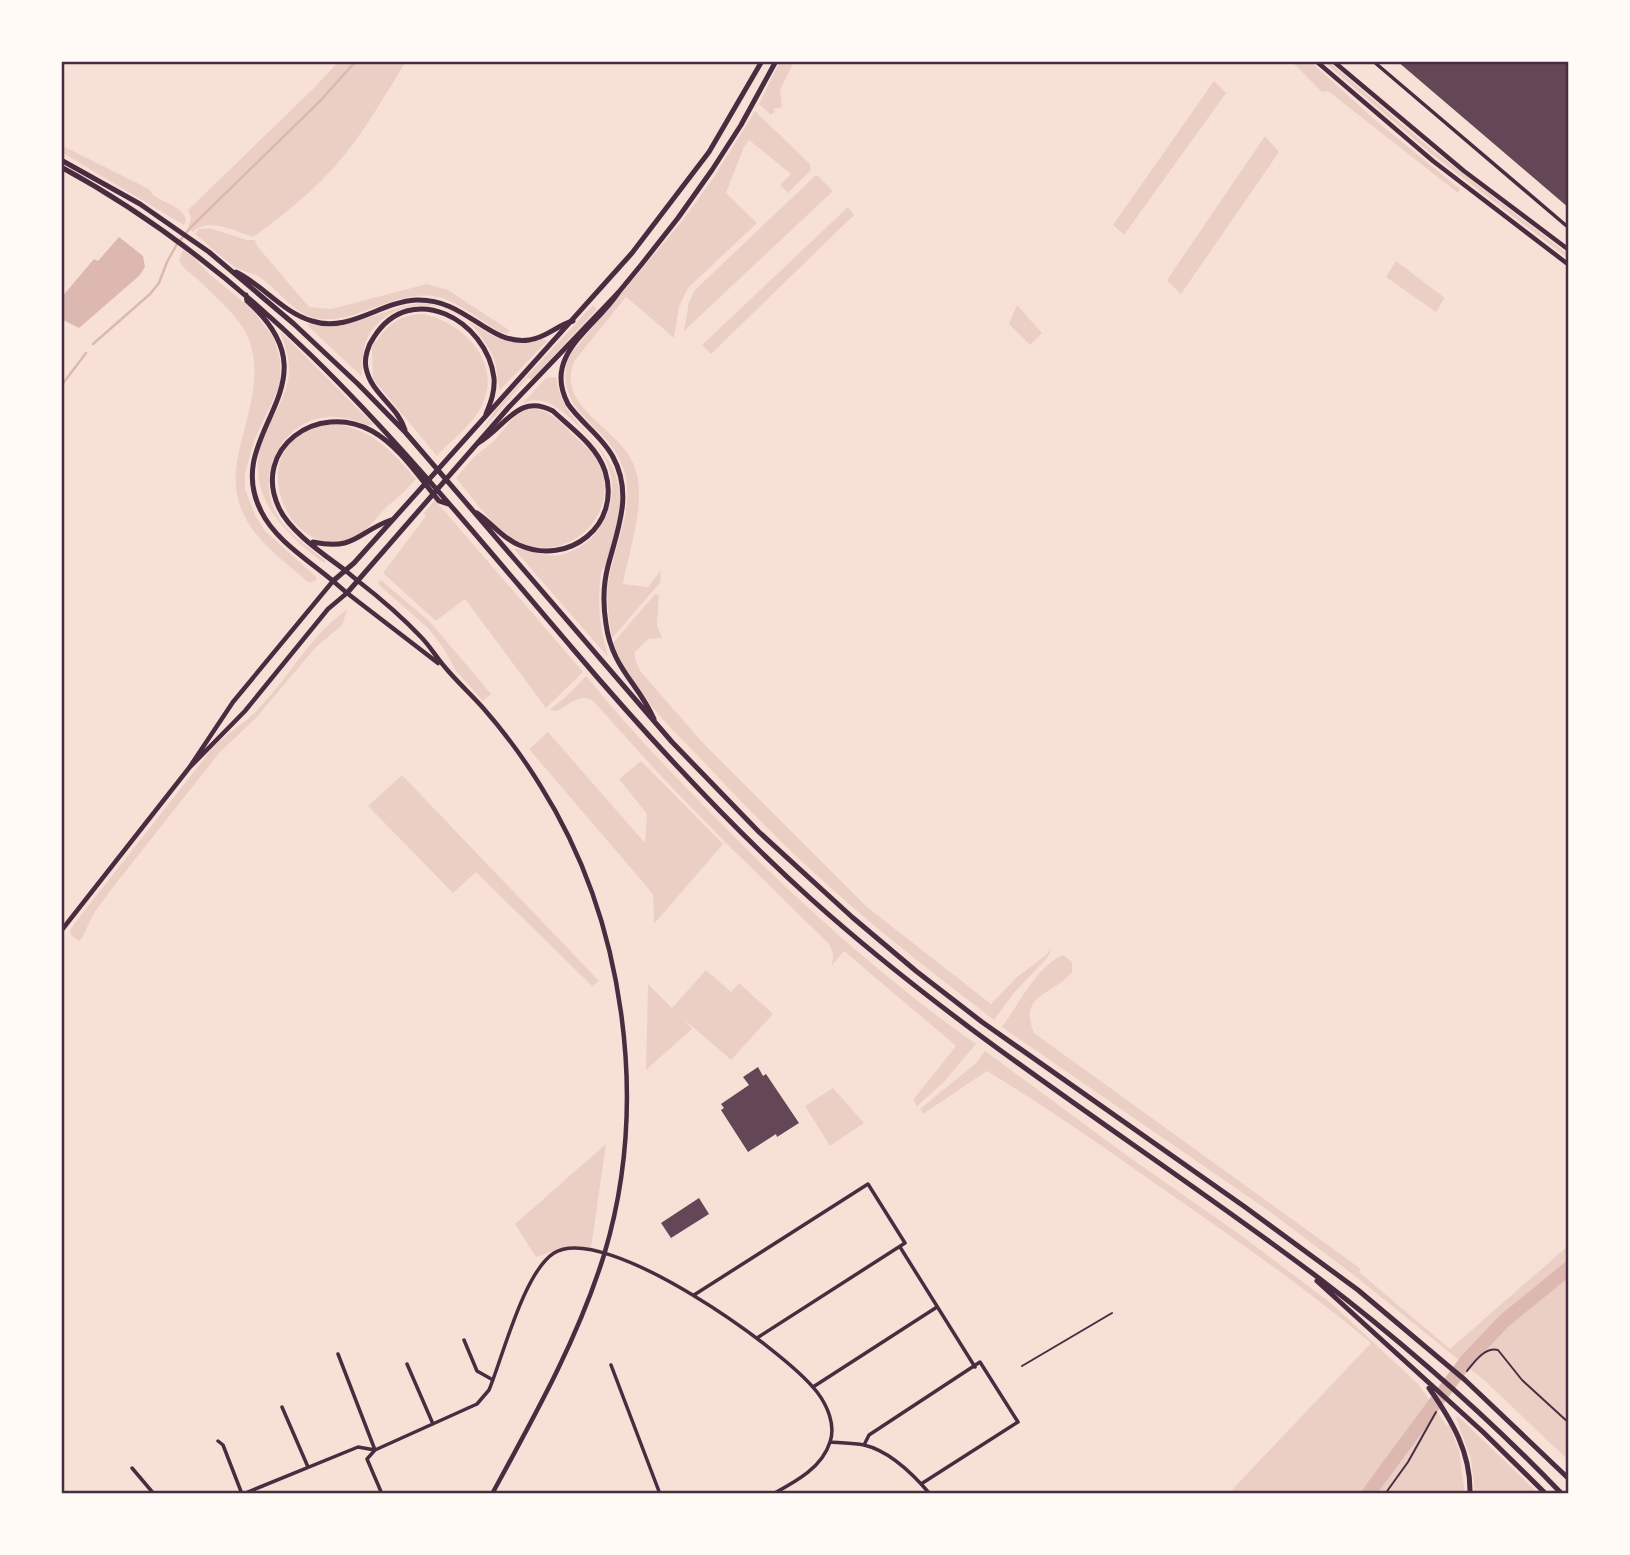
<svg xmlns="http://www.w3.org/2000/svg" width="1630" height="1555" font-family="'PT Sans Narrow',sans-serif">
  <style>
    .green { fill: #ebcfc5 }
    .water { fill: #dcb8b0 }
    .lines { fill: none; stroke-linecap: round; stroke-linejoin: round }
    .stream { stroke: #dcb8b0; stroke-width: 2.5 }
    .river { stroke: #dcb8b0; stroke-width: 14 }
    .building { fill: #644757 }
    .path { stroke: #4a2c40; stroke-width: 2 }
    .minor { stroke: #4a2c40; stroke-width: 3.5 }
    .tertiary { stroke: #4a2c40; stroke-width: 4.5 }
    .secondary { stroke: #4a2c40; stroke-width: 4.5 }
    .primary { stroke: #4a2c40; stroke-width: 5 }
    .trunk { stroke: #4a2c40; stroke-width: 5 }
    .neatline { fill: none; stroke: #4a2c40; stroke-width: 2.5 }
  </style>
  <rect width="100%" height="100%" fill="#f7e1d7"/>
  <path class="green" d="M339 61H406C387 92 369 124 346 153 321 185 287 213 253 237 234 231 209 217 193 232L188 228 191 218 188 210 315 87Z
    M780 61H794L780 90 782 107 773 109 775 111 771 115 759 104Z
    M1291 61H1310L1374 119 1460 189 1458 193 1328 91 1322 92Z
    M1323 61H1328L1430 148 1569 255V259L1429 152Z
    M1214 81 1226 93 1124 235 1113 225Z
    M755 111 810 164 811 170 788 193 780 185 791 174 749 140 744 147 726 193 757 223 688 288 679 307 674 338 626 297 575 360C554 405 615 426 632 461 650 497 629 547 623 584L648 587 661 570 660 583 612 638C609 618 605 598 609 578 616 540 636 506 623 467 607 422 553 414 568 357L683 220 712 180Z
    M1265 136 1279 152 1181 294 1167 280Z
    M61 145 149 189C157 204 179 202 186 219L184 225 61 152Z
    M815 176H818L833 191 684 331 689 302 695 290Z
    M848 207 854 215 711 354 702 345Z
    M209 228 247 240H255L257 246 309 307 331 309 427 284 448 290 509 330 508 334 500 332C445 298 440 283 373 308 356 314 339 321 321 319 294 316 281 292 261 278 254 273 248 273 241 270 226 263 208 244 195 234L199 229Z
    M183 250 192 255 208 273 252 309 274 338 280 359V385L254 441 245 474V489L255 515 265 531 315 576 317 580 309 583C286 563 256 542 243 513 216 459 274 397 247 335 240 318 211 292 197 279 191 273 183 269 179 260Z
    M1396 261 1445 298 1436 312 1386 277Z
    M420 303C470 306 491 357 543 339L547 341 500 390C496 377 498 362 489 349 482 337 473 324 461 316 429 296 384 304 367 339 361 352 364 364 361 376L306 324 341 326 404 306Z
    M593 305 597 309 532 379 527 378 482 431 496 409Z
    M1017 305 1042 333 1030 345 1009 324Z
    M423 314C466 323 506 367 479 411 468 429 450 441 437 456L373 379 372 348 374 341 376 342C388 323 401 315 423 314Z
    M280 331 373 424 370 426C357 421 342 416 329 417 283 419 255 474 276 513 287 534 309 547 326 561L324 563C281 531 241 491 265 433 274 413 287 396 289 373 290 358 284 344 280 331Z
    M556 377C563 433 624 444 620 507 618 528 610 549 604 569H602C596 600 600 629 608 657L514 549C529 548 543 558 560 555 600 546 623 501 607 463 600 445 561 404 542 401 535 399 528 401 522 404L546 378Z
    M536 409C553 412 563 425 574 436 584 445 593 452 599 464 623 516 564 568 515 540 491 526 473 498 456 478L474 457 495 440 514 417 524 410Z
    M337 424C375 431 392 452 416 479 407 489 400 496 389 505 375 517 368 533 350 539 281 564 236 429 337 424Z
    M435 500 583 672 546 708 465 599 436 621 383 573 426 516 424 513Z
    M381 580 431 623 491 694 483 701 456 671 444 649 429 629 379 585 378 582Z
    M655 594 659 595 657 625 662 638 648 639 635 652V659L641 672 703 743 867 907 991 1004 1017 977 1045 956 1052 948 1047 958 1013 994 994 1020C934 974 875 929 820 878 779 841 740 801 703 761 669 726 630 689 613 643Z
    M347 610 342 625 315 648 256 718 220 752 117 882 94 913 82 938 79 941 71 935 70 931 75 923 211 750C226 733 245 724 260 707 290 676 312 633 347 610Z
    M586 676C626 725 670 772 715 817 795 899 882 978 976 1044L943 1083 917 1106 913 1100 956 1046 844 951 832 965 833 954 829 944 725 842 661 776 593 701C580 692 569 705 557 711L550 710 570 693Z
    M548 732 645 843 647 814 619 779 641 761 723 844 654 924 653 894 529 749Z
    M402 775 599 981 592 986 476 872 453 893 368 806Z
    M1063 955 1072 962V972C1053 996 1018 993 1034 1033L1361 1269 1359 1272 1450 1349 1569 1245V1461L1485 1381 1355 1276 1269 1211 1002 1027C1018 1005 1038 965 1063 955Z
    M706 970 731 992 739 983 773 1014 731 1060 685 1020 692 1029 646 1070 648 984 672 1008Z
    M985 1051 1129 1157 1242 1236 1332 1304 1418 1384 1447 1426 1449 1424 1459 1451 1465 1494H1228L1371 1343C1308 1290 1241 1243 1173 1196 1112 1153 1051 1110 987 1071L923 1114 920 1109 976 1063Z
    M833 1088 864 1123 830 1146 805 1106Z
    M606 1144 591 1248 564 1247 536 1257 515 1224Z
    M1458 1416 1539 1494H1475L1471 1459 1456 1418Z"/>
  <path class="water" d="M119 237 143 256 145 267 139 276 79 328 61 319V298L94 259 98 261Z"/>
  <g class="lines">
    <path class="stream" d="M93 344 150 294 159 283 167 262 177 244 191 227 321 100 356 61
      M61 386 86 353"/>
    <path class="river" d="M1368 1494 1467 1360 1504 1321 1569 1268"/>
  </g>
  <path class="building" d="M1397 61H1569V208Z
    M758 1067 763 1076 766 1074 799 1123 777 1137 776 1134 748 1152 721 1110 724 1108 721 1104 749 1085 743 1077Z
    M699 1198 709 1214 671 1238 661 1223Z"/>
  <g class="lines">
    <path class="path" d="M1022 1366 1112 1313
      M1467 1371C1475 1361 1485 1347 1498 1350L1522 1380 1569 1423
      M1385 1494 1408 1462 1436 1412"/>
    <path class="minor" d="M1373 61 1569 228
      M900 1247 975 1367
      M694 1295 868 1184 905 1243 757 1338
      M464 1340 477 1371 493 1380
      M338 1354 375 1450 367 1459 382 1494
      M407 1364 433 1424
      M611 1365 660 1494
      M813 1387 937 1307
      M282 1407 308 1467
      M218 1441 223 1445 242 1494
      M830 1442C841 1443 853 1443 864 1445 890 1451 913 1474 930 1494
      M864 1445 869 1435 980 1362 1018 1422 921 1484
      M132 1468 154 1494
      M243 1494 358 1447 375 1450 477 1404 489 1390C503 1356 524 1272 554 1253 604 1221 785 1350 817 1392 827 1405 836 1425 830 1442 822 1468 795 1482 773 1494"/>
    <path class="tertiary" d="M358 581C380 598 402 617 421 637 430 646 436 657 444 666 456 681 471 694 484 709 505 733 524 759 540 785 625 920 650 1102 604 1255 578 1339 534 1417 492 1494
      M347 593 438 663"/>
    <path class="secondary" d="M1316 61 1433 161 1569 265
      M1333 61 1464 171 1569 250
      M346 571 358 581
      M61 931 189 768 233 702 333 581 347 593 328 609 245 711 189 768"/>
    <path class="primary" d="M333 581 354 563 632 253 709 152 762 61
      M347 593 509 407 618 293 641 265 678 218 712 170 741 125 776 61"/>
    <path class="trunk" d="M61 160 140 204 209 252 294 324 358 384 406 433 672 742 759 832 852 917 916 971 982 1022 1245 1207 1358 1290 1465 1380 1569 1479
      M61 167C277 284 417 467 573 649 647 736 725 821 810 898 969 1041 1151 1151 1320 1279 1406 1345 1487 1416 1562 1494
      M236 272C263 285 282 312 312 321 349 333 380 302 416 300 466 298 488 346 529 340 546 338 557 325 573 321
      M618 293C594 329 542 355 568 404 581 423 602 436 613 457 633 494 618 528 608 566 603 585 603 605 606 624 612 668 638 683 654 719
      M246 295 247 301C342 385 220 431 261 511 275 540 308 560 333 581
      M405 430C398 406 371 394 366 368 364 358 368 345 374 337 411 279 487 320 494 378 495 391 491 402 486 414
      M477 513C492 523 502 538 519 545 569 567 622 525 605 471 597 446 571 428 553 411 518 392 505 428 478 443
      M313 542C356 551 357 532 391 520
      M346 571C325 555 290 532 279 508 251 449 317 401 372 431 399 446 419 477 439 501L448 504
      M1317 1281 1483 1432 1546 1494
      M1429 1388C1452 1421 1471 1452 1470 1494"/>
  </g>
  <rect width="1630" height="1555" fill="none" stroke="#fffaf5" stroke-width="126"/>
  <rect x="63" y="63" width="1504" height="1429" class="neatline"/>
</svg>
